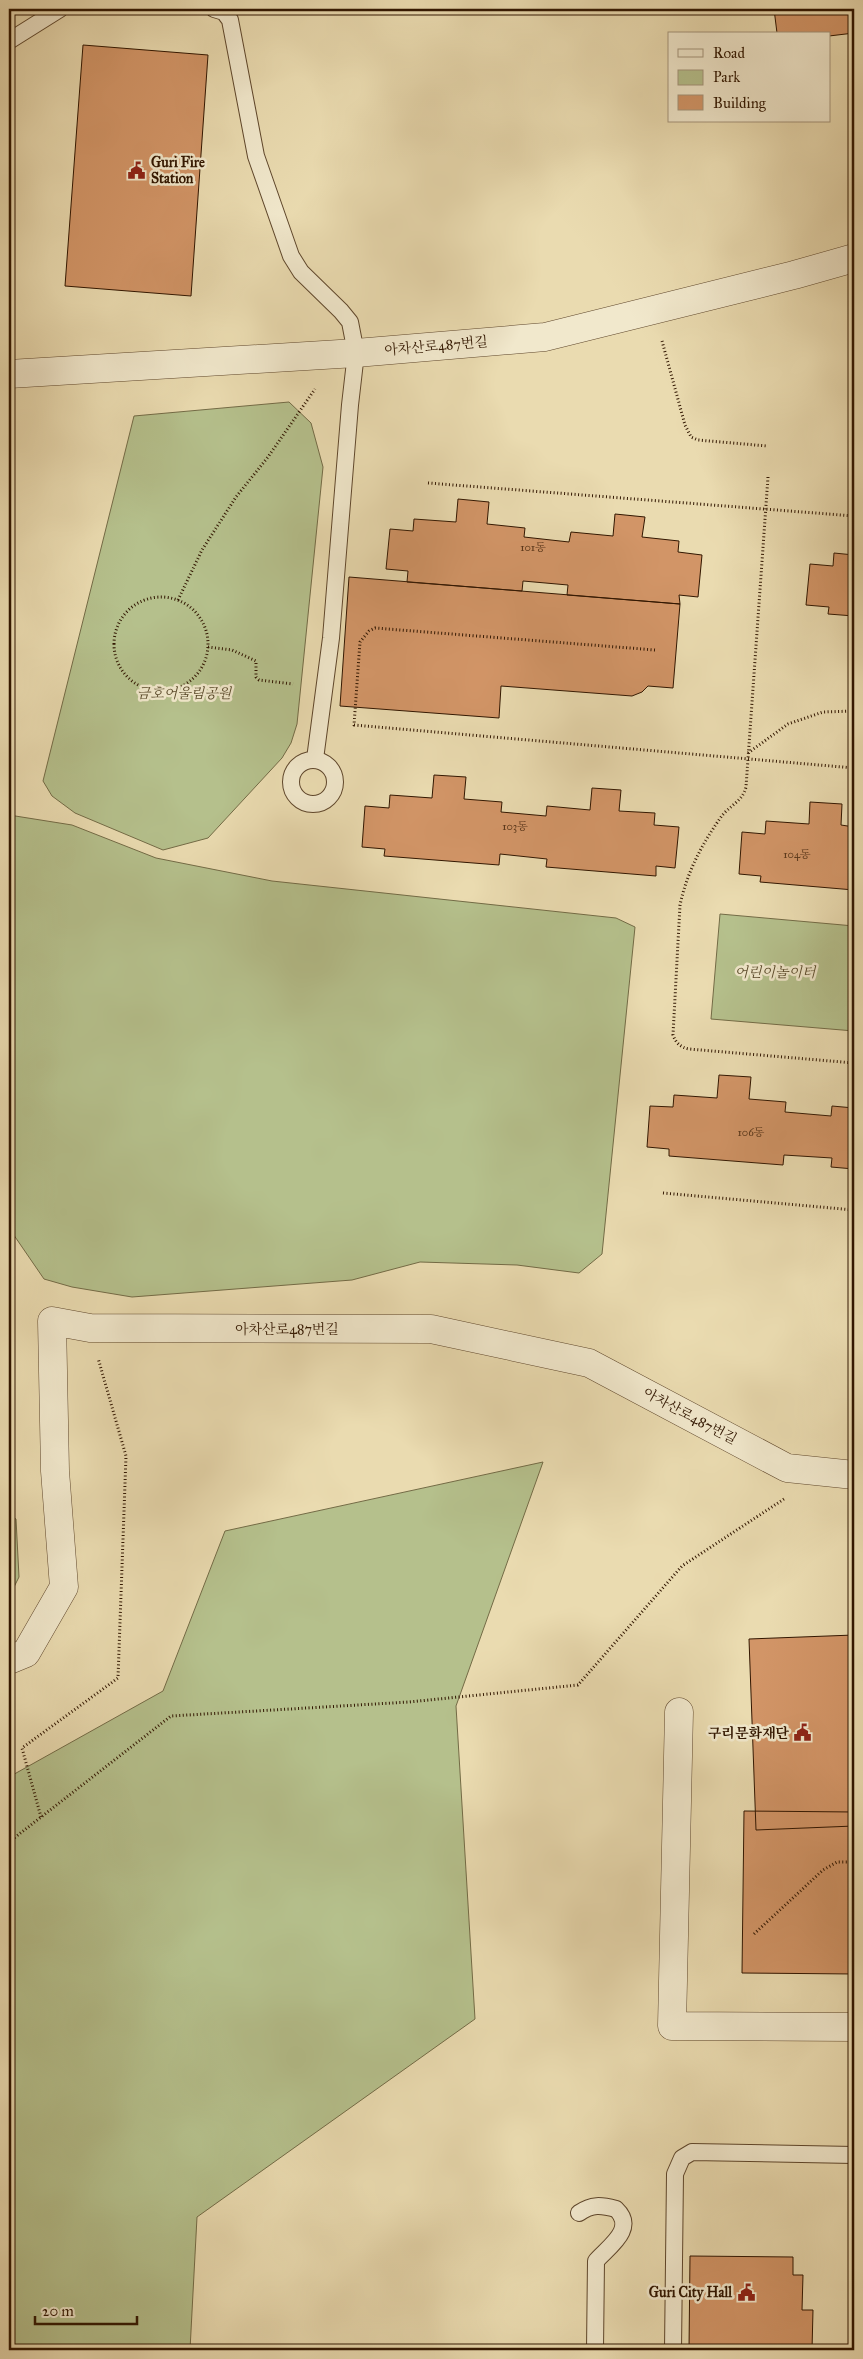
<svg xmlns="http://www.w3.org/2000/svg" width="863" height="2359" font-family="'IM FELL Great Primer','Noto Serif KR',serif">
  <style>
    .green { fill: #b5c08c; stroke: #736b46 }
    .building { fill: #d29567; stroke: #311600 }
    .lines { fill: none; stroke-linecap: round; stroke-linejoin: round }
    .lane-casing { stroke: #5f472c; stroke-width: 18 }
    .street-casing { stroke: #5f472c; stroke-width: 29 }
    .path { stroke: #311600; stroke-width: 3; stroke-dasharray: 1 2.5; stroke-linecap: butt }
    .lane { stroke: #f1e8cc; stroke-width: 16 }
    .street { stroke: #f1e8cc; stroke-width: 28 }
    .labels { text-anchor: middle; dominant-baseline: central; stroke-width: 5; stroke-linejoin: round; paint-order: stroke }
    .number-label { font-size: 11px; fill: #59361a }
    .poi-label { font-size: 14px; font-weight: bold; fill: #311600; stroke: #f1e8cc; text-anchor: end }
    .street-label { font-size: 14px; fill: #311600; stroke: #f1e8cc }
    .park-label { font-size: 14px; font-style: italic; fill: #59492a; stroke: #f1e8cc }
  </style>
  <rect width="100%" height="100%" fill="#eadbb0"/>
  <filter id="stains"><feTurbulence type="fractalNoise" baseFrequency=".004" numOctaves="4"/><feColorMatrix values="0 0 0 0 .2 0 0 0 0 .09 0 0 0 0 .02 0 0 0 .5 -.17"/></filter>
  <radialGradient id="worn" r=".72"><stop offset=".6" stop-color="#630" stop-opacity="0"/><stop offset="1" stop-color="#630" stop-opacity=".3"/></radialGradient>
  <path class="green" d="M289 402 311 423 323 467 297 724 291 743 282 758 208 838 163 850 75 813 52 796 43 781 134 416Z
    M9 815 72 825 156 858 272 881 616 918 635 927 602 1254 579 1273 517 1265 420 1262 352 1280 132 1297 72 1287 44 1279 9 1228Z
    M720 914 854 926V1031L711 1019Z
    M543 1462 456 1706 475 2019 197 2217 190 2350H9V1777L163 1691 225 1531Z
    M9 1515 16 1519 19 1577 9 1597Z"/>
  <path class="building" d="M774 9H854V33L829 36V34L777 33Z
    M83 45 208 55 191 296 65 286Z
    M458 499 489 502 487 524 525 528 524 537 569 542 571 532 613 536 615 514 645 517 642 537 679 541 678 552 702 555 698 597 679 595 680 604 567 595 568 585 523 581 522 591 407 582 408 571 386 569 390 529 413 531 414 519 456 522Z
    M834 553 854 555V616L828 614 829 607 806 605 810 564 833 566Z
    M349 577 680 604 673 688 648 686 642 692 632 696 501 686 499 718 340 706Z
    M434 775 466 777 464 799 502 802 501 812 546 816 547 806 590 810 592 788 621 790 619 811 655 813 654 825 679 827 675 868 656 866V876L546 867 547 859 500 854 499 865 384 856 385 849 362 847 365 806 389 808 390 795 432 798Z
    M810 802 842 804 841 825 854 827V890L760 882 761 876 739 874 742 832 765 834 766 821 809 824Z
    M719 1075 751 1077 749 1099 786 1102 785 1112 831 1116 832 1106 854 1108V1169L831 1167 832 1158 784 1155 783 1165 669 1156V1149L647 1147 650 1106 673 1107 674 1095 717 1098Z
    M854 1635V1826L756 1830 749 1639Z
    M744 1811 854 1812V1974L742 1973Z
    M690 2256 793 2257V2275H803L802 2310H813L812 2350H689Z"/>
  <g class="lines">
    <defs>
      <path id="lane" d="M214 9 224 12 230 20 256 156 291 256 301 272 341 311 350 322 356 353 350 405 331 638 315 759
        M9 41 60 9
        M291 782a22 22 0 1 1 44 0a22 22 0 1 1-44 0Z
        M579 2213C592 2204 601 2205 616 2209 637 2229 608 2247 596 2261L595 2350
        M673 2350 675 2174 682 2158 692 2152 854 2155"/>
      <path id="street" d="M9 374 356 353 545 337 794 275 854 258
        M9 1660 26 1653 64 1587 55 1471 52 1321 90 1328 431 1329 589 1363 787 1468 854 1475
        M679 1712 672 2026 854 2027"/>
    </defs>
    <use href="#lane" class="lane-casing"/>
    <use href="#street" class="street-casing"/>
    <path class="path" d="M662 341 685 425 691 437 698 440 767 446
      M768 477 746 787C743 801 729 806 721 817 702 844 687 872 680 905L673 1035C676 1043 680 1047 689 1049L854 1063
      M428 483 854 516
      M114 644a47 47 0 1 1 94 0a47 47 0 1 1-94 0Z
      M178 600 202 550 236 497 268 457 315 389
      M208 647 232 650 256 661V677L259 680 293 684
      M655 650 375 628 369 631 360 642 354 725 854 768
      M748 753 788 724 823 712 854 711
      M663 1193 854 1210
      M41 1817 22 1748 118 1678 126 1456 98 1358
      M9 1842 171 1716 409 1702 578 1685 682 1566 784 1499
      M754 1934 823 1870 837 1862H854"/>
    <use href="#lane" class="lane"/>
    <use href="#street" class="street"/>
  </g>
  <defs>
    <symbol id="civic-bare" viewBox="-9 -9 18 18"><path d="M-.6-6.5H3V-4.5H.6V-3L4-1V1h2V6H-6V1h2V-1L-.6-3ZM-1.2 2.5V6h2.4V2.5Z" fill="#8f2418" stroke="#f1e8cc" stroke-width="2.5" paint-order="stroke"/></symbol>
  </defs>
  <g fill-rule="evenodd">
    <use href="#civic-bare" x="124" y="158" width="25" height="25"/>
    <use href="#civic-bare" x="790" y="1720" width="25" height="25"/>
    <use href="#civic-bare" x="734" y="2280" width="25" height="25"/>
  </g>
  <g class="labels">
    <g class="number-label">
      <text x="533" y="547">101동</text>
      <text x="515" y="826">103동</text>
      <text x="797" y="854">104동</text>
      <text x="751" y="1132">106동</text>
    </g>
    <g class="poi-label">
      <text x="151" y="162" text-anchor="start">Guri Fire<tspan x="151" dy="16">Station</tspan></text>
      <text x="789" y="1733">구리문화재단</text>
      <text x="732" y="2292">Guri City Hall</text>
    </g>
    <g class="street-label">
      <text transform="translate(436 346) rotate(-5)">아차산로487번길</text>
      <text x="287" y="1329">아차산로487번길</text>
      <text transform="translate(690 1416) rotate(28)">아차산로487번길</text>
    </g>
    <g class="park-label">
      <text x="184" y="693">금호어울림공원</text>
      <text x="775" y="972">어린이놀이터</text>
    </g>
  </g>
  <rect width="863" height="2359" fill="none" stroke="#eadbb0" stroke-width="30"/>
  <rect x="10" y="10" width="843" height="2339" fill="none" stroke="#311600" stroke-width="2.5"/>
  <rect x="15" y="15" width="833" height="2329" fill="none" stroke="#311600"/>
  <rect x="668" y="32" width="162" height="90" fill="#f1e8cc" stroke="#a4947a"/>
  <rect x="678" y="49" width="25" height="8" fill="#f1e8cc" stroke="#a4947a"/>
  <text x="713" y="58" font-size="15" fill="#311600">Road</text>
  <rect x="678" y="70" width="25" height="15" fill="#b5c08c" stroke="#a4947a"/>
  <text x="713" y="82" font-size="15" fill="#311600">Park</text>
  <rect x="678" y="95" width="25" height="15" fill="#d29567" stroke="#a4947a"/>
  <text x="713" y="108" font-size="15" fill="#311600">Building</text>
  <path d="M35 2316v8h102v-8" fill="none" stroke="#311600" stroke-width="2.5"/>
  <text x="42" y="2316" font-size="15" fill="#311600" stroke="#f1e8cc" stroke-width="4" paint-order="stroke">20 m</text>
  <rect width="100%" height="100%" filter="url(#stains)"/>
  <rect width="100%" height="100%" fill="url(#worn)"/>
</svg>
